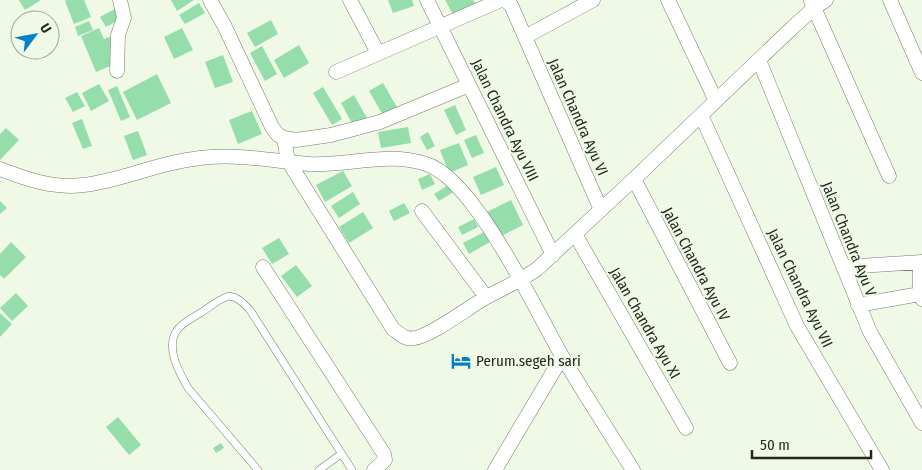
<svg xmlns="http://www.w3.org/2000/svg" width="922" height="470" font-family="'Fira Sans Condensed',sans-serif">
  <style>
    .building { fill: #95ddaa }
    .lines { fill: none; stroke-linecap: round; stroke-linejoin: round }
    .service-casing { stroke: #737c6b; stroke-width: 8 }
    .minor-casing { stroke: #737c6b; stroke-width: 15 }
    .service { stroke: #fff; stroke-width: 7 }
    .minor { stroke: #fff; stroke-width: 14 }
    .labels { text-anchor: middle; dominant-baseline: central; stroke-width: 4.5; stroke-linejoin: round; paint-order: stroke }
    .street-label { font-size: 15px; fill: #242821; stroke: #eff9e6 }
    .poi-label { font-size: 15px; fill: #242821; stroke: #eff9e6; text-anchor: start }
  </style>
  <rect width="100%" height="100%" fill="#eff9e6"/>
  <path class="building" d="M19 0H41L25 10Z
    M67 0H84L91 17 74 24 65 1Z
    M171 0H194L177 11Z
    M388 0H412L414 6 393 13Z
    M445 0H473L477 5 455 18Z
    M199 3 205 13 185 24 179 15Z
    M115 9 121 19 106 27 100 17Z
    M271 20 278 34 255 47 247 33Z
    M89 21 93 30 78 36 75 27Z
    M99 28 104 39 110 37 116 51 110 54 115 64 96 72 81 36Z
    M182 28 193 50 174 59 164 37Z
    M299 45 309 63 284 78 274 60Z
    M262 46 277 74 265 81 250 53Z
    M223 55 233 82 215 88 205 62Z
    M157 74 171 103 137 120 123 92Z
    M383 83 398 109 384 117 369 91Z
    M99 84 109 101 91 111 82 93Z
    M117 86 130 117 121 121 108 90Z
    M323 87 342 119 332 125 313 93Z
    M77 92 85 106 73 112 65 98Z
    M354 95 367 118 353 125 341 103Z
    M455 105 466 130 456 135 444 110Z
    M252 111 262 134 238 144 229 120Z
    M82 119 92 146 83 149 72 123Z
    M408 127 411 143 381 148 378 132Z
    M6 128 19 140 0 160V134Z
    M138 131 147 155 133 160 124 136Z
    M428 132 435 146 427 150 420 137Z
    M476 135 484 153 472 158 464 140Z
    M459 143 468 165 449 173 440 150Z
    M496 167 504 185 481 195 473 177Z
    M343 171 352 186 325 202 316 185Z
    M430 174 435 184 422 190 418 179Z
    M450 184 455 191 439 201 434 194Z
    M353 192 360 204 339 218 331 206Z
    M511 200 523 225 499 237 487 212Z
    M0 201 7 208 0 214Z
    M404 203 410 213 394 221 389 211Z
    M363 212 373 228 349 243 339 227Z
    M474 219 478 227 462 235 458 227Z
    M484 232 490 242 469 254 463 243Z
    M279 238 289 254 272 264 262 248Z
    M11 242 26 257 4 279 0 275V254Z
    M296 265 312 286 297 297 281 276Z
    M16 293 28 306 12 321 0 308Z
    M0 313 12 324 0 337Z
    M118 417 141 445 129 455 106 427Z
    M221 443 224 448 216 453 213 448Z"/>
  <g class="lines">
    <defs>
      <path id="service" d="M258 470 188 388C179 372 165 348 177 330 183 322 194 317 202 312 211 306 219 299 229 296 238 297 243 303 250 310L352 470
        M319 470 341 454"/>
      <path id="minor" d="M210 0 225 27 272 127 278 135 284 138 296 140 331 135 380 122 469 85
        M350 0 378 53
        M427 0 553 255
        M505 0 511 5 525 37 601 210
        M668 0 716 101
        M890 0 922 73
        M811 1 889 176
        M525 37 593 0
        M759 60 870 332 922 423
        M117 71 118 35 124 18 120 0
        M336 72 501 0
        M701 115 797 326 882 470
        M284 138 288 161 393 329C400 334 405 340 414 338 430 337 469 307 485 298 503 288 520 281 537 269L634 179 792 28 814 8 826 0
        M0 169C26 179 54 189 83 185 120 181 155 164 193 159 232 152 270 161 310 164 348 166 389 151 426 164 475 179 536 311 562 356 585 395 609 432 633 470
        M634 179 730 363
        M422 211 486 297
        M575 234 686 428
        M920 262V294L922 299
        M263 267 384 454 385 460 374 470
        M843 267 922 262
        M858 305 920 294
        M495 470 562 357"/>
    </defs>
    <use href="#service" class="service-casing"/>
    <use href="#minor" class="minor-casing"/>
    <use href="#service" class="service"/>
    <use href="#minor" class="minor"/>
  </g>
  <defs>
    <symbol id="hotel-bare" viewBox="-9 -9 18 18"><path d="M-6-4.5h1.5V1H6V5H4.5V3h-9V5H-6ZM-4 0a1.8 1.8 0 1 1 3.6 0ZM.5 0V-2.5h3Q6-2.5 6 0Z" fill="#0480c9" stroke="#eff9e6" stroke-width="2.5" paint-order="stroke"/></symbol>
  </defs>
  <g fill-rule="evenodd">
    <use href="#hotel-bare" x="447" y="347" width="28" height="28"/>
  </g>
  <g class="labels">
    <g class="street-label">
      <text transform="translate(578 117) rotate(66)">Jalan Chandra Ayu VI</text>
      <text transform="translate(505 120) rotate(64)">Jalan Chandra Ayu VIII</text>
      <text transform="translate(849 239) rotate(68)">Jalan Chandra Ayu V</text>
      <text transform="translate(696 264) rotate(62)">Jalan Chandra Ayu IV</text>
      <text transform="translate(800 288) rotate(64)">Jalan Chandra Ayu VII</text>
      <text transform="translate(645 323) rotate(60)">Jalan Chandra Ayu XI</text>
    </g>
    <g class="poi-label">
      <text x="476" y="361">Perum.segeh sari</text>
    </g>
  </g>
  <g transform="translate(35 35) rotate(58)"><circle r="24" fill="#eff9e6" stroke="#9ea597"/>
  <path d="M0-4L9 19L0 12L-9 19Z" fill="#0480c9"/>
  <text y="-8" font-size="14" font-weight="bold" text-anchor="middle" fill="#242821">U</text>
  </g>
  <path d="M752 450v8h119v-8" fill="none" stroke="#242821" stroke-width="2.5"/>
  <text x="760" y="450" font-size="15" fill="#242821" stroke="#eff9e6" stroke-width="4" paint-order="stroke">50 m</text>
</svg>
